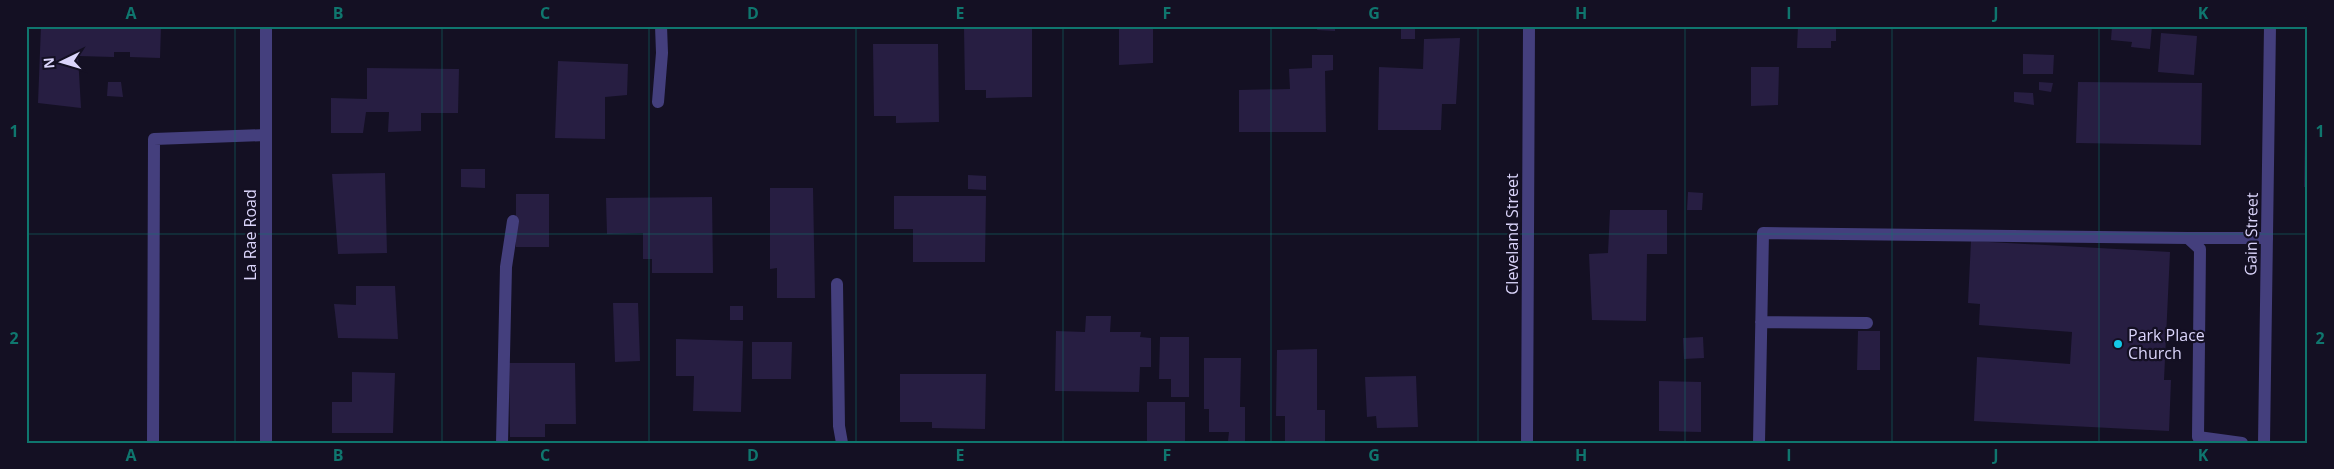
<svg xmlns="http://www.w3.org/2000/svg" width="2334" height="469" font-family="'Open Sans',sans-serif">
  <style>
    .building { fill: #271e42 }
    .lines { fill: none; stroke-linecap: round; stroke-linejoin: round }
    .lane { stroke: #443f7d; stroke-width: 12 }
    .street { stroke: #443f7d; stroke-width: 12 }
    .grid { fill: none; stroke: #0f766e; stroke-width: 1; stroke-opacity: 0.55 }
    .poi-dot { fill: #14c9e8; stroke: #141023; stroke-width: 2 }
    .labels { text-anchor: middle; dominant-baseline: central; stroke-width: 4.5; stroke-linejoin: round; paint-order: stroke }
    .street-label { font-size: 16px; fill: #dbd5fb; stroke: #141023 }
    .poi-label { font-size: 16px; fill: #dbd5fb; stroke: #141023; text-anchor: start }
    .neatline { fill: none; stroke: #0f766e; stroke-width: 2 }
    .grid-label { font-size: 16px; text-anchor: middle; font-weight: bold; fill: #0f766e }
  </style>
  <rect width="100%" height="100%" fill="#141023"/>
  <path class="building" d="M41 26H161L160 58 130 57V52H114V57L78 56 81 108 38 103Z
    M1032 26V97L986 98V90H965L964 27Z
    M1119 26H1153V63L1119 65Z
    M1318 26H1335V31L1317 30Z
    M1798 26H1836V41H1831V48H1797Z
    M2112 26H2152L2150 49 2131 47 2132 42 2111 40Z
    M1401 28H1415V39H1401Z
    M2161 33 2197 36 2194 75 2158 72Z
    M1460 38 1456 104H1442L1441 130H1378L1379 67 1423 69 1424 39Z
    M873 44H938L939 122 896 123V116H874Z
    M2023 54 2054 55 2053 74H2023Z
    M1312 55H1333V70L1325 71 1326 132H1239V90L1290 89 1289 69 1312 68Z
    M558 61 628 64 627 95 605 97V139L555 138Z
    M1751 67H1779L1778 105 1751 106Z
    M367 68 459 69 458 113H421V131L388 132 389 112H366L363 133H331V98L367 99Z
    M108 82H121L123 97 107 96Z
    M2039 82 2053 83 2051 92 2039 90Z
    M2078 82 2202 83 2201 145 2076 143Z
    M2014 92 2033 93 2034 105 2014 102Z
    M2305 136H2308V187H2304Z
    M461 169H485V188L461 187Z
    M385 173 387 253 338 254 332 174Z
    M968 175 986 176V190L968 189Z
    M770 188H813L815 298H777V268L770 269Z
    M1688 192 1703 193 1702 210H1687Z
    M516 194H549V247H516Z
    M894 196H986L985 262H913V229H894Z
    M712 197 713 273H652V259H643V233L607 234 606 198Z
    M1610 210H1667V254H1647L1646 321 1592 320 1589 254 1608 253Z
    M1971 241 2170 252 2164 380H2171L2169 431 1974 421 1977 357 2070 364 2072 332 1979 325 1980 304 1968 303Z
    M356 286H395L398 339 338 338 334 304 356 305Z
    M613 303H638L640 361 615 362Z
    M730 306H743V320H730Z
    M1086 316H1111L1110 332H1141L1140 337 1151 338V367H1140L1139 392 1055 391 1056 331 1085 332Z
    M1858 331H1880V370H1857Z
    M1160 337H1189V397H1171V379H1159Z
    M1703 337 1704 358 1684 359 1683 338Z
    M676 339 743 341 741 412 693 411 694 376H676Z
    M752 342H792L791 379H752Z
    M1317 349V410H1325V442H1285V416H1276L1277 350Z
    M1204 358H1241L1240 407H1245V441H1228L1229 432H1209V409H1204Z
    M509 363H575L576 424H545V437H510Z
    M352 372 395 373 393 433H332V402H352Z
    M900 374H986L985 429 932 428V422H900Z
    M1416 376 1418 427 1377 428 1376 416 1367 417 1365 377Z
    M1659 381 1701 382V432L1659 431Z
    M1147 402H1185V443H1147Z"/>
  <g class="lines">
    <path class="lane" d="M658 102 662 53 661 26
      M2188 238H2267
      M837 284 839 426 842 443
      M1761 322 1867 323
      M153 443 154 139 266 135
      M502 443 506 267 513 221
      M1759 443 1763 233 2188 238 2200 249 2198 437 2242 443"/>
    <path class="street" d="M266 26V443
      M1527 443 1529 26
      M2264 443 2270 26"/>
  </g>
  <path class="grid" d="M235 26V443M442 26V443M649 26V443M856 26V443M1063 26V443M1271 26V443M1478 26V443M1685 26V443M1892 26V443M2099 26V443M26 234H2308"/>
  <circle class="poi-dot" cx="2118" cy="344" r="5"/>
  <g class="labels">
    <g class="street-label">
      <text transform="translate(1512 234) rotate(-90)">Cleveland Street</text>
      <text transform="translate(2251 234) rotate(-89)">Gain Street</text>
      <text transform="translate(250 235) rotate(-90)">La Rae Road</text>
    </g>
    <g class="poi-label">
      <text x="2128" y="335">Park Place<tspan x="2128" dy="18">Church</tspan></text>
    </g>
  </g>
  <rect width="2334" height="469" fill="none" stroke="#141023" stroke-width="55"/>
  <g transform="translate(62 62) rotate(265)" stroke="#141023" stroke-width="4" paint-order="stroke">
  <path d="M0-4L9 19L0 12L-9 19Z" fill="#dbd5fb"/>
  <text y="-8" font-size="14" font-weight="bold" text-anchor="middle" fill="#dbd5fb">N</text>
  </g>
  <rect x="28" y="28" width="2278" height="414" class="neatline"/>
  <g class="grid-label">
    <text x="131" y="19">A</text>
    <text x="338" y="19">B</text>
    <text x="545" y="19">C</text>
    <text x="753" y="19">D</text>
    <text x="960" y="19">E</text>
    <text x="1167" y="19">F</text>
    <text x="1374" y="19">G</text>
    <text x="1581" y="19">H</text>
    <text x="1789" y="19">I</text>
    <text x="1996" y="19">J</text>
    <text x="2203" y="19">K</text>
    <text x="14" y="137">1</text>
    <text x="2320" y="137">1</text>
    <text x="14" y="344">2</text>
    <text x="2320" y="344">2</text>
    <text x="131" y="461">A</text>
    <text x="338" y="461">B</text>
    <text x="545" y="461">C</text>
    <text x="753" y="461">D</text>
    <text x="960" y="461">E</text>
    <text x="1167" y="461">F</text>
    <text x="1374" y="461">G</text>
    <text x="1581" y="461">H</text>
    <text x="1789" y="461">I</text>
    <text x="1996" y="461">J</text>
    <text x="2203" y="461">K</text>
  </g>
</svg>
